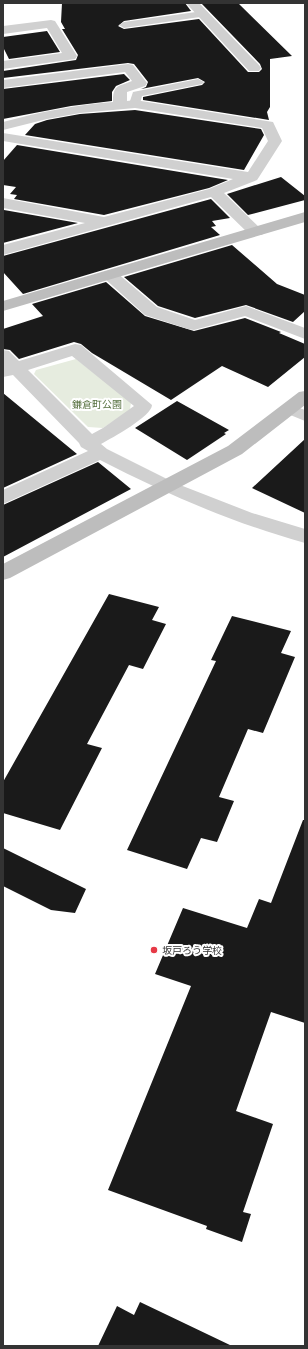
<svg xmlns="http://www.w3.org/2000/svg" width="308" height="1349" font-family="'Work Sans','Noto Sans JP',sans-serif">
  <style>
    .green { fill: #e6ecdf }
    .building { fill: #1a1a1a }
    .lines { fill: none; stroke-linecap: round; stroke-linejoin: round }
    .lane { fill: #d0d0d0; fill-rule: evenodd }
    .street { fill: #d0d0d0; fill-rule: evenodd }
    .secondary { fill: #bdbdbd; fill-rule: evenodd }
    .poi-dot { fill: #e63946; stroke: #fff; stroke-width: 1.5 }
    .labels { text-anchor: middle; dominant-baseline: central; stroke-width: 4; stroke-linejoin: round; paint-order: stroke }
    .park-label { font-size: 10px; fill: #56703f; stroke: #fff }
    .poi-label { font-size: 10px; fill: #333; stroke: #fff; text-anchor: start }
  </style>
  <rect width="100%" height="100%" fill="#fff"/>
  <path class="green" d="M76 359 131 402 130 410 103 428 88 427 34 374 36 370Z"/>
  <path class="building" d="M62 3H185L191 11 124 21 118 26 124 29 199 19 248 72H259L262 69 260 64 201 3H238L292 56 270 59V107L267 112 269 120 143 100V97L202 85 205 82 198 78 141 89 146 87 148 82 134 64 128 63 3 78V71L76 60 78 55 62 29H65L61 22Z
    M47 31 60 52 9 59 3 47V37Z
    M124 74 130 80 116 86 112 92V101L71 106 3 119V89Z
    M135 110 261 129 264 135 244 170 25 135 35 124 47 120 80 114Z
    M17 145 228 180 209 188 104 215 14 199 17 195 10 194 16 187 3 185V161Z
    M281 177 305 196V200L248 215 227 194Z
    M211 199 230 218 212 221 216 226 211 227 220 235 23 294 3 272V256Z
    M4 210 78 223 3 243Z
    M232 245 277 284 305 295V311L293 322 246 305 195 318 158 306 124 277Z
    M106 282 145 316 194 331 245 318 281 332 279 333 305 344V357L268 387 222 366 171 400 92 353 81 344 74 342 19 359 10 350 3 349V329L43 316 32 304Z
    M3 393 77 454 3 488Z
    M177 401 229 430 224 433 226 434 187 460 135 428Z
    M305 439V513L252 488Z
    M98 462 131 489 3 557V505Z
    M109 594 159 607 152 620 166 624 143 669 129 665 87 744 102 748 60 830 3 813V782Z
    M232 616 291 631 281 653 295 657 263 733 248 729 219 797 234 801 217 842 201 838 187 869 127 850 216 661 211 660Z
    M303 820H305V1023L271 1012 236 1111 273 1124 243 1212 251 1214 242 1242 206 1229 207 1226 108 1190 191 986 155 974 183 908 247 928 259 899 271 903Z
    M3 848 86 889 75 913 51 910 3 886Z
    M140 1302 232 1346H98L117 1306 134 1315Z"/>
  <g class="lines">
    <path class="lane" d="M203 11 207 12 208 14 207 16 124 28 119 25 124 22Z
      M198 79 204 82 202 84 142 96 139 107H131L129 104 133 92Z
      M289 404 305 410V421L283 412 281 409 283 406Z"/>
    <path class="street" d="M186 3H199L259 65 261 68 259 71H249Z
      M51 20 55 21 77 56 75 59 3 69V61L62 53 47 28 3 34V26Z
      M128 64 133 65 147 83 145 86 127 92V101L135 100 273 122 282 141 259 177 257 180 224 193 264 232 262 235H250L211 197 3 255V245L85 223 3 208V198L104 217 209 189 233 179 3 141V133L248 172 268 141 262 128 135 108 80 113 47 119 3 130V122C40 112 75 105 113 102 113 85 117 87 132 81L125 72 3 88V80Z
      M110 270 116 272 157 307 195 320 246 306 305 328V339L245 316 194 330 188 329 145 315 104 278 102 275 104 272Z
      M75 344 81 345 152 405C152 416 112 438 101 444L107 449 175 483 252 513 305 529V543C233 523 166 494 100 460L3 504V490L88 451 81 447 79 443 13 375 3 377V350L9 351 19 361ZM72 356 134 406 103 428 92 434 28 370Z"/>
    <path class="secondary" d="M305 212V222L3 311V301Z
      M305 391V405L242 454 10 578 3 580V564L228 446 299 392Z"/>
  </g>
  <circle class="poi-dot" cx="154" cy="950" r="4"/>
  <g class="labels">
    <g class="park-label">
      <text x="97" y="404">鎌倉町公園</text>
    </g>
    <g class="poi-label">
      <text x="162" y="950">坂戸ろう学校</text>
    </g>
  </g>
  <rect width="308" height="1349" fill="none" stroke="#333333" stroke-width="8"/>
</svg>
